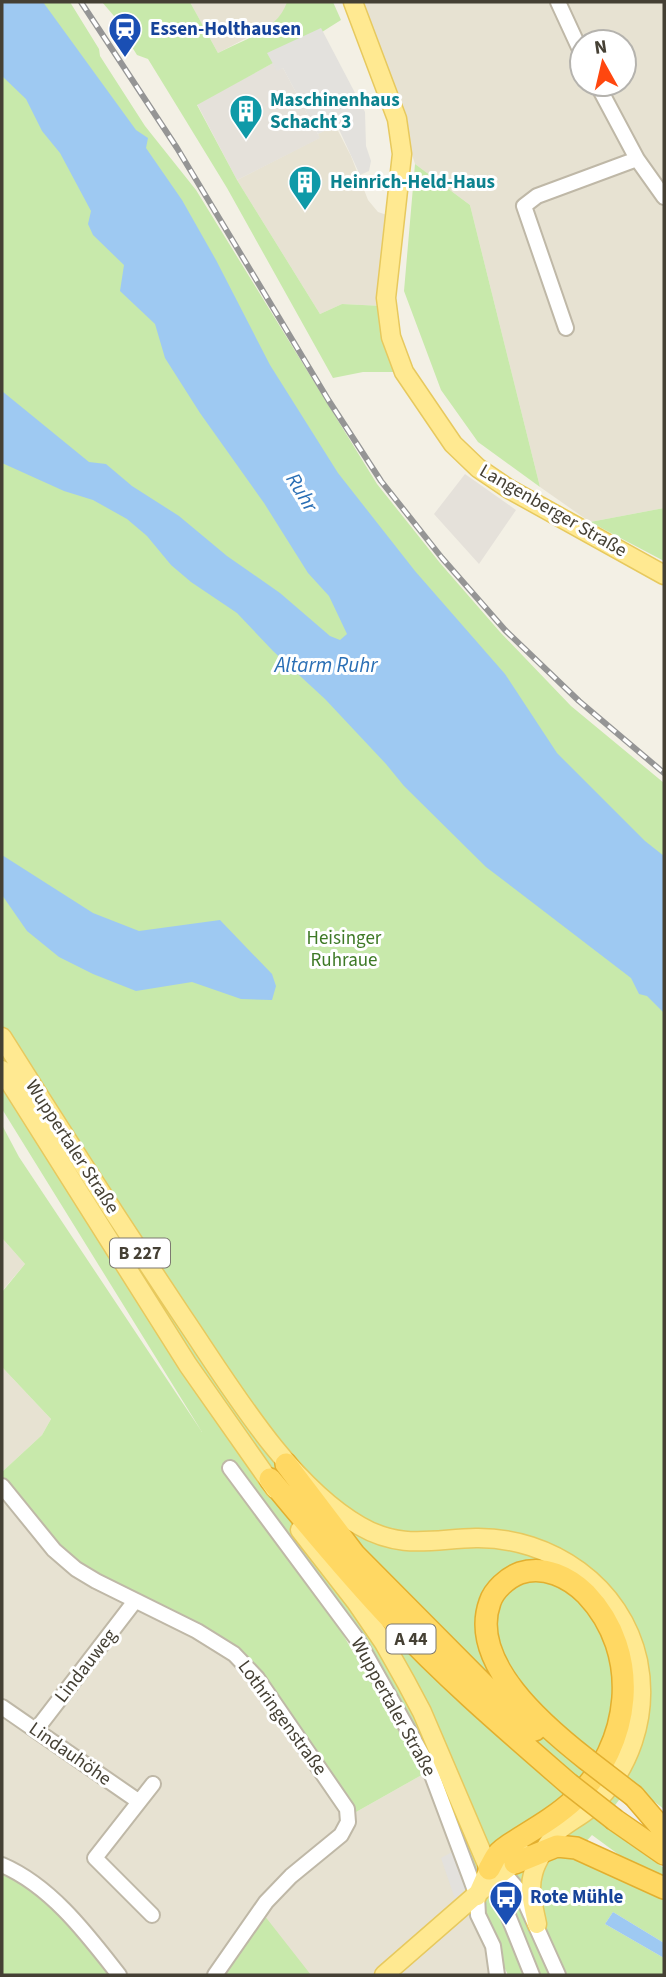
<svg xmlns="http://www.w3.org/2000/svg" width="666" height="1977" font-family="'Source Sans 3',sans-serif">
  <style>
    .residential { fill: #e7e2d2; fill-rule: evenodd }
    .industrial { fill: #e5e1da }
    .green { fill: #c8e9ab }
    .parking { fill: #e3e1dd }
    .water { fill: #9ec9f2 }
    .lines { fill: none; stroke-linecap: round; stroke-linejoin: round }
    .minor-casing { stroke: #bfb8a7; stroke-width: 18 }
    .major-casing { stroke: #e7c95e; stroke-width: 21 }
    .highway-casing { stroke: #e2af2f; stroke-width: 24 }
    .minor { stroke: #fff; stroke-width: 14 }
    .major { stroke: #ffe991; stroke-width: 18 }
    .highway { stroke: #ffd863; stroke-width: 21 }
    .rail-casing { stroke: #959595; stroke-width: 6 }
    .rail { stroke: #fff; stroke-width: 3.5; stroke-dasharray: 10; stroke-linecap: butt }
    .highway-bridge-casing { stroke: #e2af2f; stroke-width: 24; stroke-linecap: butt }
    .highway-bridge { stroke: #ffd863; stroke-width: 21 }
    .labels { text-anchor: middle; dominant-baseline: central; stroke-width: 6; stroke-linejoin: round; paint-order: stroke }
    .shield { fill: #fff; stroke: #7d7971; stroke-width: 2 }
    .shield-label { font-size: 18px; font-weight: bold; fill: #454034 }
    .transit-label { font-size: 19px; font-weight: bold; fill: #164399; stroke: #fff; text-anchor: start }
    .culture-label { font-size: 19px; font-weight: bold; fill: #0d838f; stroke: #fff; text-anchor: start }
    .street-label { font-size: 19px; fill: #454034; stroke: #fff }
    .park-label { font-size: 19px; fill: #3e7926; stroke: #fff }
    .water-label { font-size: 21px; font-style: italic; fill: #2a6fb5; stroke: #fff }
  </style>
  <rect width="100%" height="100%" fill="#f3f0e5"/>
  <path class="residential" d="M190 2H287L285 10 273 24 218 53Z
    M364 2H664V508L590 522 540 487 470 205 415 164ZM582 42H624V84H582Z
    M335 125 351 156 368 200 378 212 387 215 383 306 342 304 320 314 237 180 319 138 318 134Z
    M2 1238 25 1264 2 1291Z
    M2 1367 51 1419 42 1435 2 1472Z
    M2 1491 245 1668 349 1816 427 1772 485 1930 490 1975H2Z"/>
  <path class="industrial" d="M273 63 277 70 283 68 320 138 237 180 197 104Z
    M465 474 516 510 479 564 434 514Z"/>
  <path class="green" d="M2 2H70L99 49 100 56 145 126 196 190 377 484 440 563 500 632 571 706 664 783V1809L631 1784 601 1824 664 1868V1880L622 1857 592 1835 573 1856 664 1899V1943L613 1912 605 1924 664 1958V1975H508L479 1914 471 1873 431 1766 389 1684 332 1615 353 1652 382 1686 427 1772 349 1816 348 1809 335 1787 249 1665C228 1644 203 1633 177 1620 146 1605 115 1590 87 1572 53 1551 28 1513 2 1483V1472L42 1435 51 1419 2 1367V1292L25 1264 2 1238V1125L19 1157 202 1432 2 1109Z
    M102 2H190L218 53C243 40 278 30 287 2H333L341 20 273 63 197 105 237 180 320 314 342 304 383 306 403 372H363L333 378 227 188 183 116 148 59 137 55 120 28V23Z
    M415 164 470 205 540 487 478 442 441 390 404 291Z
    M664 508V561L590 522Z
    M2 1873 47 1900 115 1975H2Z
    M264 1915 311 1975H221Z"/>
  <path class="parking" d="M321 28 365 112 366 146 371 161 369 171 360 175 337 125 318 134 283 68 277 71 267 53Z
    M452 1852 466 1889 455 1899 441 1858Z"/>
  <path class="water" d="M2 2H43L136 130 148 138 146 148 182 200 216 260 270 365 338 473 415 571 505 674 557 753 645 841 664 856V1013L647 996 639 994 631 978 486 867 404 786 386 764 325 699 273 651 237 613 191 582 171 565 147 536 127 519 93 500 64 491 2 463V391L89 462 106 464 132 486 179 516 227 556 280 593 330 636 340 640 347 634 329 596 308 573 264 503 200 413 165 358 155 324 120 291 124 265 93 235 88 224 91 211 60 153 42 131 26 99 2 76Z
    M2 855 93 913 139 931 220 920 272 974 276 986 272 1000 241 999 192 982 136 991 93 974 59 957 27 931 2 895Z
    M613 1912 664 1943V1958L605 1924Z"/>
  <g class="lines">
    <defs>
      <path id="minor" d="M558 2 582 54
        M597 84 637 159 664 197
        M566 328 524 206 537 196 637 159
        M230 1468 357 1639 429 1767 469 1874 477 1896 478 1915 493 1946 497 1975
        M2 1486 54 1550 76 1569 96 1581 197 1631 234 1654 257 1678 347 1809 348 1822 341 1835 291 1876 266 1902 215 1975
        M2 1707 138 1801
        M36 1730 135 1601
        M2 1865C51 1886 87 1934 119 1975
        M494 1871 509 1879 521 1893 558 1975
        M491 1873 532 1975
        M152 1915 95 1858 153 1784"/>
      <path id="major" d="M353 2 397 119 402 154 386 298 391 337 404 372 453 444 478 468 509 489 664 575
        M2 1037C61 1131 121 1224 183 1317 230 1386 287 1484 360 1526 401 1550 433 1539 476 1538 551 1537 622 1586 638 1661 649 1716 630 1771 589 1809 579 1817 567 1823 558 1831 550 1839 535 1863 533 1874 528 1890 534 1908 537 1924
        M2 1070 188 1365 275 1489
        M300 1530 356 1602 384 1643 406 1682 422 1712 489 1869 477 1896
        M384 1975 500 1874 525 1855"/>
      <path id="highway" d="M286 1464 355 1555 495 1696 535 1730
        M270 1479C310 1527 349 1575 392 1620 447 1679 508 1731 569 1784
        M634 1796 664 1831
        M615 1820 664 1854
        M515 1863 557 1846 576 1848 664 1888
        M489 1869C492 1864 494 1859 497 1855 503 1847 514 1842 523 1836 541 1825 559 1814 575 1799 631 1745 643 1654 586 1594 569 1577 544 1565 520 1573 507 1578 494 1590 490 1602 468 1662 544 1726 586 1759"/>
    </defs>
    <use href="#minor" class="minor-casing"/>
    <use href="#major" class="major-casing"/>
    <use href="#highway" class="highway-casing"/>
    <use href="#minor" class="minor"/>
    <use href="#major" class="major"/>
    <use href="#highway" class="highway"/>
    <defs>
      <path id="rail" d="M81 2 177 148 329 401 381 481 442 558 505 630 579 701 664 773"/>
    </defs>
    <use href="#rail" class="rail-casing"/>
    <use href="#rail" class="rail"/>
    <defs>
      <path id="highway-bridge" d="M586 1759 634 1796
        M569 1784 615 1820"/>
    </defs>
    <use href="#highway-bridge" class="highway-bridge-casing"/>
    <use href="#highway-bridge" class="highway-bridge"/>
  </g>
  <defs>
    <symbol id="station-pin" viewBox="-11 -11 22 30"><path d="M0 17L-7.5 6A9.5 9.5 0 1 1 7.5 6Z" fill="#1a4fb4" stroke="#fff"/><path d="M-3-6H3Q5-6 5-4V2Q5 4 3 4L4.5 6H3L1.5 4h-3L-3 6H-4.5L-3 4Q-5 4-5 2V-4Q-5-6-3-6ZM-3.5-4v3h7v-3ZM-3.5 1v1.5H-2V1ZM2 1v1.5H3.5V1Z" fill="#fff"/></symbol>
    <symbol id="building-pin" viewBox="-11 -11 22 30"><path d="M0 17L-7.5 6A9.5 9.5 0 1 1 7.5 6Z" fill="#0f9aa8" stroke="#fff"/><path d="M-4-6H4V6H1V3H-1V6H-4ZM-2.5-4.3h1.7v1.8h-1.7ZM.8-4.3h1.7v1.8H.8ZM-2.5-1h1.7V.8h-1.7ZM.8-1h1.7V.8H.8Z" fill="#fff"/></symbol>
    <symbol id="bus-pin" viewBox="-11 -11 22 30"><path d="M0 17L-7.5 6A9.5 9.5 0 1 1 7.5 6Z" fill="#1a4fb4" stroke="#fff"/><path d="M-5-6H5V4H4V6H2V4H-2V6H-4V4H-5ZM-3.5-4V0h7V-4ZM-3.5 1.2v1.5H-2V1.2ZM2 1.2v1.5H3.5V1.2Z" fill="#fff"/></symbol>
  </defs>
  <g fill-rule="evenodd">
    <use href="#station-pin" x="106" y="10" width="38" height="52"/>
    <use href="#building-pin" x="227" y="92" width="38" height="52"/>
    <use href="#building-pin" x="286" y="163" width="38" height="52"/>
    <use href="#bus-pin" x="487" y="1878" width="38" height="52"/>
  </g>
  <g class="labels">
    <g class="shield">
      <rect x="110" y="1238.5" width="60" height="29" rx="5"/>
      <rect x="386.5" y="1624.5" width="49" height="29" rx="5"/>
    </g>
    <g class="shield-label">
      <text x="140" y="1253">B 227</text>
      <text x="411" y="1639">A 44</text>
    </g>
    <g class="transit-label">
      <text x="150" y="29">Essen-Holthausen</text>
      <text x="530" y="1897">Rote Mühle</text>
    </g>
    <g class="culture-label">
      <text x="270" y="100">Maschinenhaus<tspan x="270" dy="22">Schacht 3</tspan></text>
      <text x="330" y="182">Heinrich-Held-Haus</text>
    </g>
    <g class="street-label">
      <text transform="translate(553 511) rotate(30)">Langenberger Straße</text>
      <text transform="translate(72 1147) rotate(57)">Wuppertaler Straße</text>
      <text transform="translate(86 1666) rotate(-52)">Lindauweg</text>
      <text transform="translate(393 1707) rotate(61)">Wuppertaler Straße</text>
      <text transform="translate(282 1718) rotate(54)">Lothringenstraße</text>
      <text transform="translate(70 1754) rotate(35)">Lindauhöhe</text>
    </g>
    <g class="park-label">
      <text x="344" y="938">Heisinger<tspan x="344" dy="22">Ruhraue</tspan></text>
    </g>
    <g class="water-label">
      <text transform="translate(302 492) rotate(59)">Ruhr</text>
      <text x="326" y="665">Altarm Ruhr</text>
    </g>
  </g>
  <rect width="666" height="1977" fill="none" stroke="#454034" stroke-width="7"/>
  <g transform="translate(603 63) rotate(352)"><circle r="33" fill="#ffffff" stroke="#b5b3ae" stroke-width="2"/>
  <path d="M0-5L12 26L0 18L-12 26Z" fill="#ff470f"/>
  <text y="-10" font-size="19" font-weight="bold" text-anchor="middle" fill="#454034">N</text>
  </g>
</svg>
